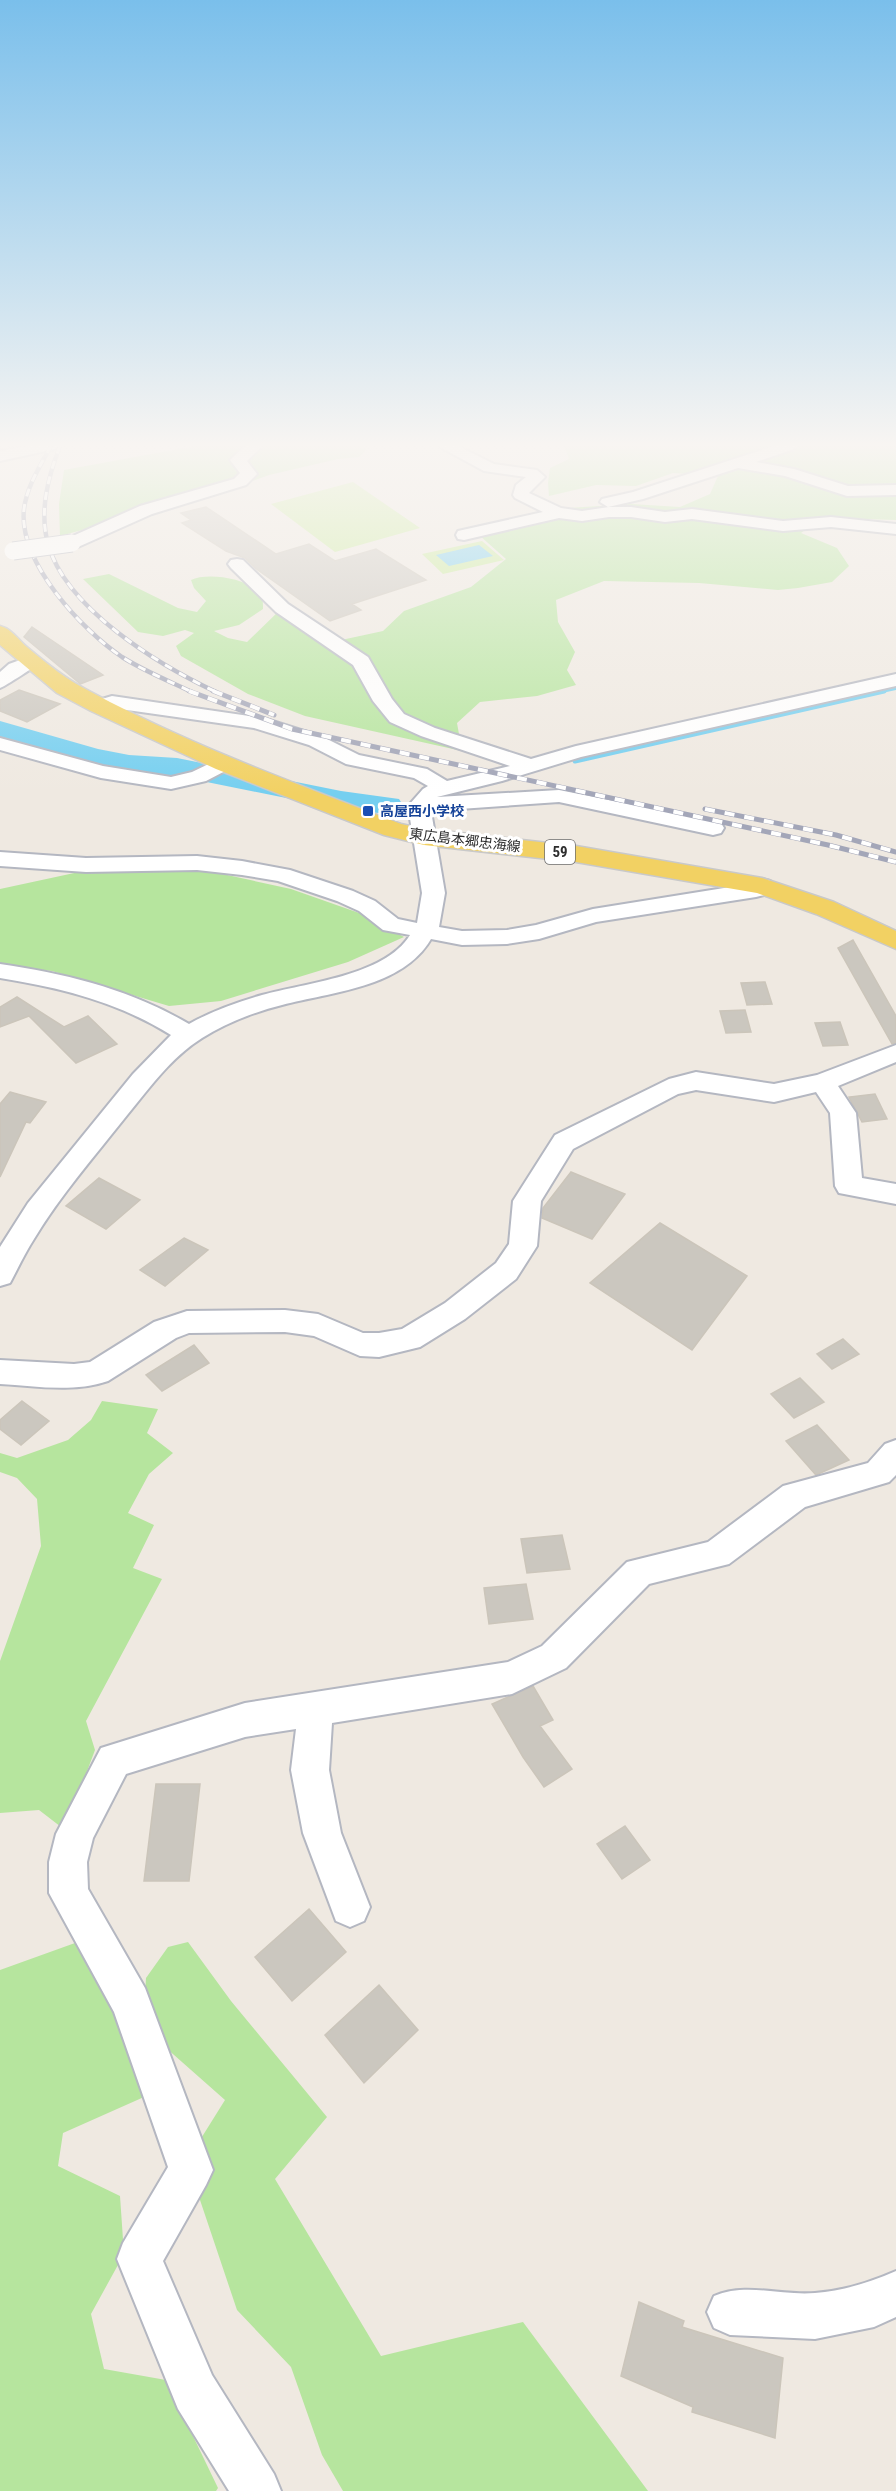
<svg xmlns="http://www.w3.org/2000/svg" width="896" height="2491" font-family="'Roboto Condensed','Noto Sans JP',sans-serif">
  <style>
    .green { fill: #b6e59e }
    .pitch { fill: #c9ec9a }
    .water { fill: #75cff0 }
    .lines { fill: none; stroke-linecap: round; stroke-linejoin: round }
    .stream-far1 { stroke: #75cff0; stroke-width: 4 }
    .stream { stroke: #75cff0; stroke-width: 5 }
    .river { fill: #75cff0; fill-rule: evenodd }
    .building { fill: #cbc7bf; stroke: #cbc5ba; stroke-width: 1.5 }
    .minor-casing { stroke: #b4b7c1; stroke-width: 4 }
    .major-casing { stroke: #c9c9c9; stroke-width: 3 }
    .minor { fill: #fff; fill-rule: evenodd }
    .major { fill: #f2d163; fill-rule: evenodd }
    .rail-far1-casing { stroke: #a3a6b8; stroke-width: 4.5 }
    .rail-casing { stroke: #a3a6b8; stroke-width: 5 }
    .rail-far1 { stroke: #fff; stroke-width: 3; stroke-dasharray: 8; stroke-linecap: butt }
    .rail { stroke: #fff; stroke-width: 4; stroke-dasharray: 10; stroke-linecap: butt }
    .minor-bridge-casing { stroke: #b4b7c1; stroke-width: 19; stroke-linecap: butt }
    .minor-bridge { stroke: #fff; stroke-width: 17 }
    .transit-dot { fill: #1a4fb4; stroke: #fff; stroke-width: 2 }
    .labels { text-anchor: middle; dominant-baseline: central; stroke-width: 6; stroke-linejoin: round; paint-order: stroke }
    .far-transit-label { font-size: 14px; font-weight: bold; fill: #164399; stroke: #fff; text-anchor: start }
    .far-street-label { font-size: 14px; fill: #2e2e2e; stroke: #fff }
    .shield { fill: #fff; stroke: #6d6d6d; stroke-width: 1.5 }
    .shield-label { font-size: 15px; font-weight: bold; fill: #2e2e2e }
  </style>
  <rect width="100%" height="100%" fill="#efe9e1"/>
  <path class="green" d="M195 446H362L366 450 359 457 338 459 269 475 225 491 60 536 59 504 64 470Z
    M564 446H896V520L803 517 816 522 801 533 837 548 849 566 832 582 798 588 778 590 699 583 604 581 556 600 558 622 575 652 567 670 576 685 537 696 480 702 457 723 462 751 305 716 248 694 181 656 176 646 194 633 185 630 163 636 138 632 83 579 109 574 178 608 197 612 206 601 194 588 191 580C207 572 250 578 261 595 263 599 263 604 263 609L239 625 214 631 228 638 247 642 282 608 332 642 383 631 404 611 471 587 506 559 479 535 540 520H554L568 508 631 504 680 507 710 494 718 476 673 473 636 486 596 485 549 496 548 483 550 468 569 459Z
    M116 864 195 868 291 889 362 914 404 937 348 962 221 1001 169 1006 52 971 0 965V889Z
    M102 1401 158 1409 147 1433 173 1453 149 1474 128 1513 154 1525 133 1568 162 1579 86 1721 95 1750 65 1830 39 1810 0 1813V1661L41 1546 37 1499 17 1478 0 1472V1453L17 1458 68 1440 91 1420Z
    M188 1942 231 2001 327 2117 275 2179 381 2356 523 2322 648 2491H343L322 2455 291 2367 237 2310 200 2200V2140L225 2100 165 2047 144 2012 146 1978 168 1947Z
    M75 1943 100 1963 144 2097 63 2133 58 2166 120 2196 124 2254 91 2314 104 2369 166 2380 218 2488 216 2491H0V1970Z"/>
  <path class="pitch" d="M353 482 420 528 335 552 271 504Z
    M482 541 504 560 443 574 422 554Z"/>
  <path class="water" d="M479 545 493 556 449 566 436 555Z"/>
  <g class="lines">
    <path class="stream-far1" d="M877 692 896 688"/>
    <path class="stream" d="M575 761 884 691"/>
    <path class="river" d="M0 721 98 749 129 755 177 758 341 791 399 799 403 805 399 811 388 814 341 809 177 776 129 773 84 763 0 739Z"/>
  </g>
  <path class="building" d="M206 507 276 554 309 544 335 561 376 549 426 580 352 604 361 610 330 621 255 568 245 558 226 551 182 523 191 520 181 513Z
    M32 627 103 675 80 684 78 682 24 637Z
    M19 690 60 704 27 722 0 711V700Z
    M853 940 896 1016V1043L892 1044 838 948Z
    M765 982 772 1004 747 1005 741 983Z
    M17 997 64 1027 88 1016 117 1044 76 1063 29 1016 0 1027V1007Z
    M745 1010 751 1032 726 1033 720 1011Z
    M840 1022 848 1045 823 1046 815 1023Z
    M10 1092 46 1102 30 1123 26 1122 0 1177V1104Z
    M875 1094 887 1119 862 1122 849 1097Z
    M571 1172 625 1194 592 1239 542 1218 543 1208Z
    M99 1178 140 1200 106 1229 66 1206Z
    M660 1223 747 1276 692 1350 590 1283Z
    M184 1238 208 1250 165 1286 140 1270Z
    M843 1339 859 1354 832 1369 817 1354Z
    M194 1345 209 1363 162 1391 146 1375Z
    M800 1378 824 1402 794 1418 771 1394Z
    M22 1401 49 1421 21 1445 0 1429V1420Z
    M817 1425 849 1460 816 1475 786 1441Z
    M562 1535 570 1569 527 1573 521 1539Z
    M526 1584 533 1619 489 1624 484 1588Z
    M533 1686 553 1720 540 1726 572 1769 544 1787 523 1757 492 1704Z
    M156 1784H200L189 1881H144Z
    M625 1826 650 1860 622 1879 597 1844Z
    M309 1909 346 1952 292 2001 255 1957Z
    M379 1985 418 2030 364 2083 325 2035Z
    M639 2302 684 2321 682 2327 783 2358 775 2438 692 2412 693 2407 621 2376Z"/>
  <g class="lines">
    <defs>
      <path id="minor" d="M27 446H58L55 449 0 461V451Z
        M245 446H262L247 461 257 474 246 485 152 514 78 547H66L63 543 66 539 140 506 234 479 240 473 230 460Z
        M438 446H458L494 464 537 470 545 477 529 493 561 508 582 511 609 507H631L665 512 692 509 783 521 831 517 896 524V534L831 527 783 531 692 519 665 522 631 517H609L582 521 559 518 464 540 458 539 456 535 458 531 543 512 515 498 513 495 516 485 526 477 484 471Z
        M774 446H797L794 449 756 462 794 469 848 486 896 485V495L847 496 785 476 738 468 643 499 608 507 600 502 602 499 633 492Z
        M237 559 243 560 288 604 368 657 392 699 404 714 435 728 531 759 576 746 896 674V686L581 757 502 781 437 797 559 790 713 821 721 823 724 828 721 833 713 835 559 802 431 811 445 893 439 927 462 931 507 930 536 925 593 909 749 884 762 879 770 881 773 886 764 895 756 897 596 922 539 939 507 944 462 945 431 939C402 988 331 992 282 1005 254 1012 226 1023 202 1038 170 1058 148 1090 124 1119 93 1158 60 1196 34 1239 25 1253 18 1268 10 1283L0 1286V1247L28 1203 133 1074 171 1035C118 1002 62 988 0 978V964C67 974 130 989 189 1024 212 1011 237 1002 262 995 305 983 385 976 410 935L383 930 359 911 337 901 278 881 242 875 197 870 86 872 0 866V852L86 858 197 856 242 861 290 870 353 891 375 901 398 919 417 923 422 893 408 806 423 789 428 786 414 778 346 764 309 745 254 728 113 708 99 712 92 710 89 706 92 702 112 696 263 718 323 737 359 755 427 769 447 781 510 766 421 736 390 722 373 701 353 665 276 612 231 568 228 564 231 560Z
        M31 656 38 658 41 662C39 664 4 687 0 688V672L9 664Z
        M0 738 103 766 171 777 192 772 217 760 224 758 231 760 234 764 231 768 206 781 171 789 101 778 0 750Z
        M896 1045V1062L838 1086 856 1113 862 1178 896 1184V1204L839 1193 835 1186 830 1113 816 1092 774 1102 696 1090 678 1094 573 1149 541 1201 537 1246 516 1279 465 1319 420 1347 379 1357 360 1356 314 1336 285 1332 189 1333 176 1338 108 1381C73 1393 35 1386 0 1384V1360L74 1364 90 1362 154 1322 187 1311 285 1310 318 1314 363 1333H379L402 1329 445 1303 496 1263 509 1244 513 1201 555 1135 669 1079 696 1072 774 1084 817 1075Z
        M896 1440V1475L889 1482 805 1507 729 1564 649 1584 566 1668 512 1694 332 1723 329 1770 341 1833 370 1907 364 1921 350 1927 336 1921 303 1833 291 1770 296 1729 245 1737 126 1774 93 1838 87 1862 88 1889 145 1988 213 2170 206 2185 163 2261 212 2375 274 2474 281 2491H229L178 2409 117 2259 123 2243 168 2167 114 2012 49 1893V1862L56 1834 101 1748 245 1703 508 1662 542 1646 627 1562 708 1542 783 1486 868 1463 885 1444Z
        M896 2271V2317L874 2327 815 2339 730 2335 714 2328 707 2312 714 2296C746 2282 781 2296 815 2293 843 2291 871 2282 896 2271Z"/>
      <path id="major" d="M0 626C12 629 18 640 28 648 47 664 68 681 91 692 190 745 296 784 401 824L424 829 576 846 762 878 834 902 896 931V949L816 914 757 893 576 862 424 845 384 835 216 769 91 711 57 693 0 645Z"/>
    </defs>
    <use href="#minor" class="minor-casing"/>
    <use href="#major" class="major-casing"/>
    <use href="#minor" class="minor"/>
    <use href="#major" class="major"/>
    <defs>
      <path id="rail-far1" d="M51 446C40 466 27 486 24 509 18 562 82 630 122 657 144 671 169 681 192 692
        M60 446C48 477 39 511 48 544 66 609 159 665 216 692"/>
      <path id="rail" d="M189 691 292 729 828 845 896 862
        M213 691 274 715
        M705 809 836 835 896 852"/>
    </defs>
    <use href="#rail-far1" class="rail-far1-casing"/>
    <use href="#rail" class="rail-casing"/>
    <use href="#rail-far1" class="rail-far1"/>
    <use href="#rail" class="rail"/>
    <defs>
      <path id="minor-bridge" d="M13 551 72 543"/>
    </defs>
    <use href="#minor-bridge" class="minor-bridge-casing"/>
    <use href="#minor-bridge" class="minor-bridge"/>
  </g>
  <linearGradient id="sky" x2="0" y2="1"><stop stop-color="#7abfeb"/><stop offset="0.56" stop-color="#f8f5f2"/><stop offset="1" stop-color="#f8f5f2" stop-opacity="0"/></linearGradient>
  <rect width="896" height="795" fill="url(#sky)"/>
  <rect class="transit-dot" x="362" y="805" width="12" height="12" rx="3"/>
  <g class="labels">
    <g class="far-transit-label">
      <text x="380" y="811">高屋西小学校</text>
    </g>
    <g class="far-street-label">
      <text transform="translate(465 840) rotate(7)">東広島本郷忠海線</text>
    </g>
    <rect class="shield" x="545" y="840" width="30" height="24" rx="4.5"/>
    <g class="shield-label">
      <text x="560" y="852">59</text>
    </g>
  </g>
</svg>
